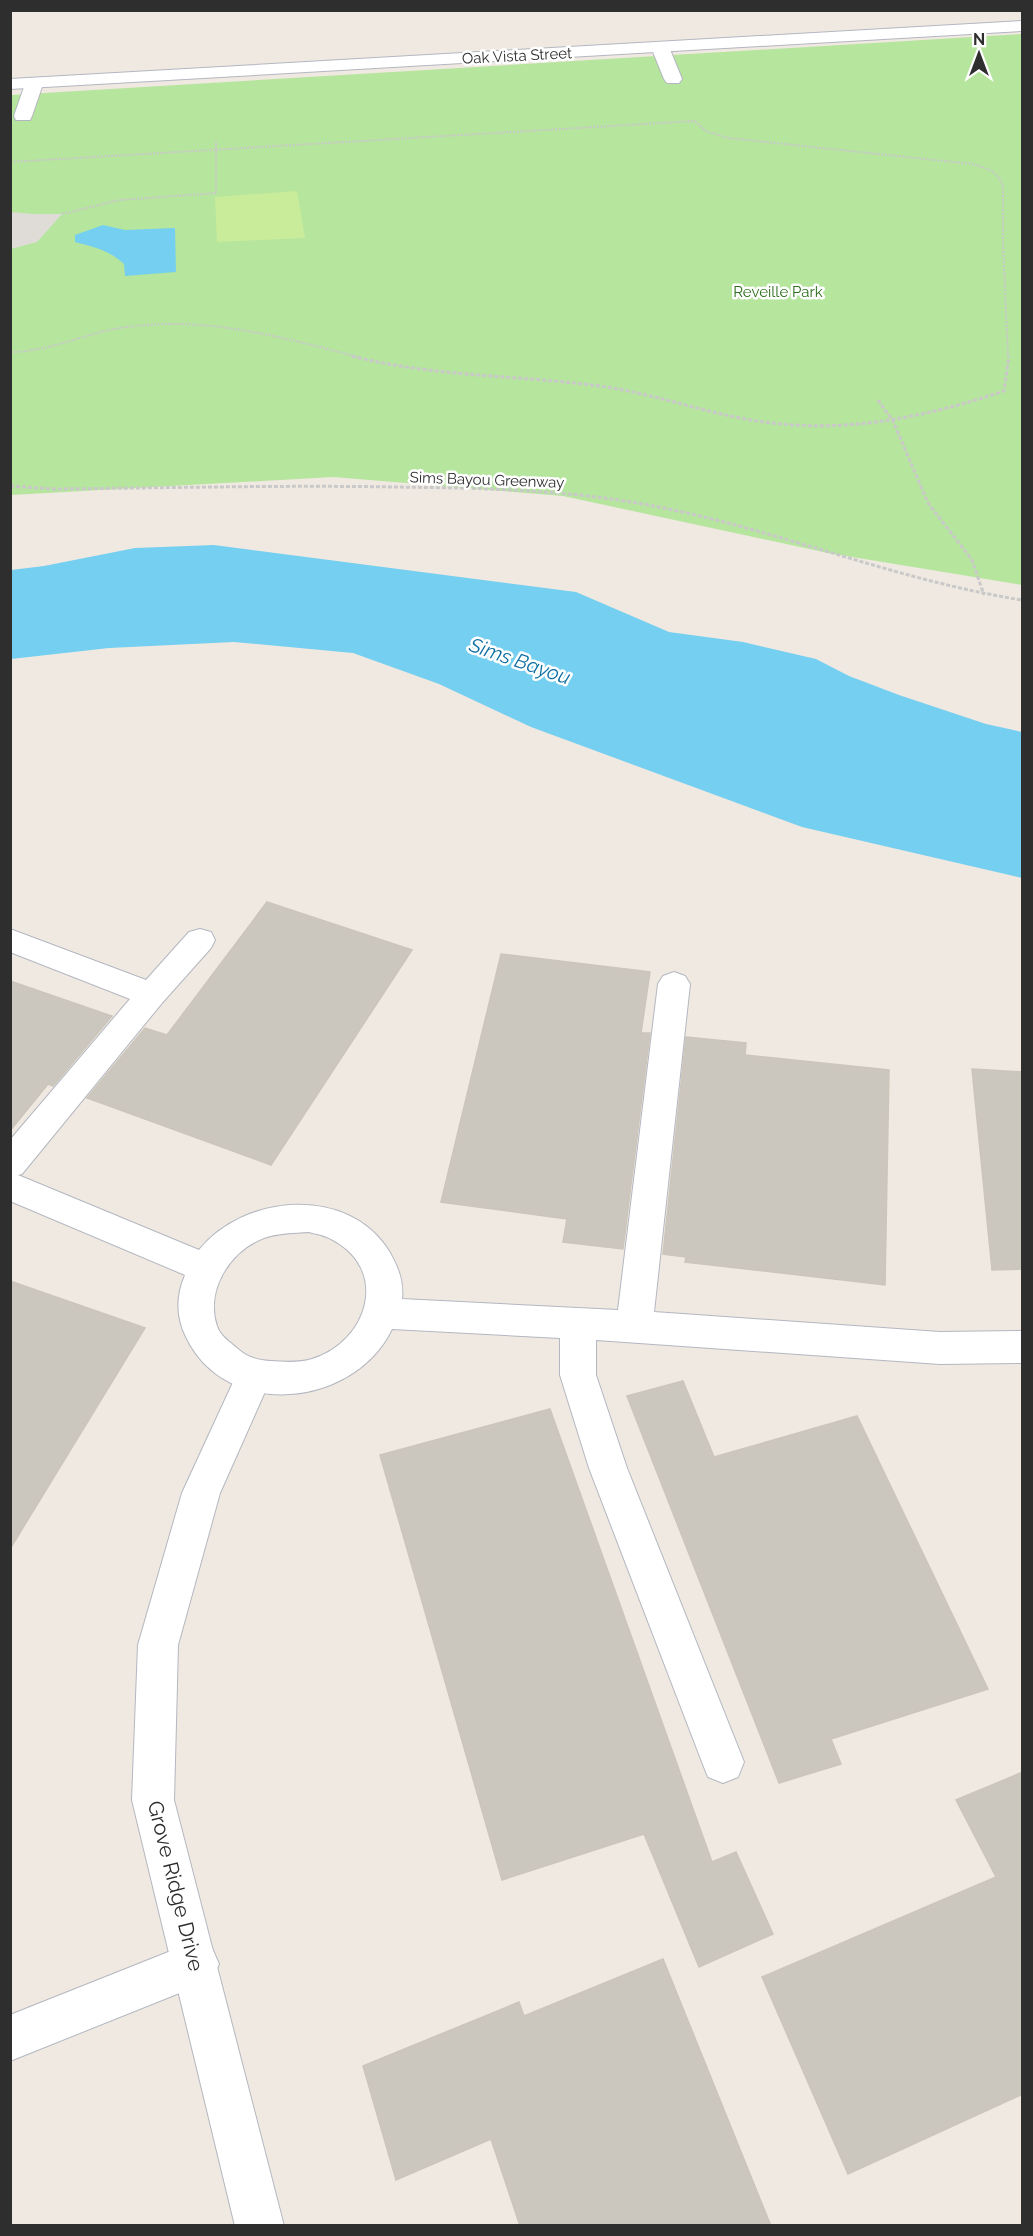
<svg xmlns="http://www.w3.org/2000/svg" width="1033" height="2236" font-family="Raleway,sans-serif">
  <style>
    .green { fill: #b6e59e }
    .pitch { fill: #c9ec9a }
    .plaza { fill: #dfdcd8 }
    .water { fill: #75cff0 }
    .building { fill: #cbc7bf; stroke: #cbc5ba; stroke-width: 1.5 }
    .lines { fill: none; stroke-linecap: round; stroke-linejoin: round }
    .lane-casing { stroke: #b4b7c1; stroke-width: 2 }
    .street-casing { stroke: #b4b7c1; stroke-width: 2 }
    .path-far1 { stroke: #c9c9c9; stroke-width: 2; stroke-dasharray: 2 1.5; stroke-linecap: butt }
    .path { stroke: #c9c9c9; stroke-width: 3; stroke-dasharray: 4 2; stroke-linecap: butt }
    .lane { fill: #fff; fill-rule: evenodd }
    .street { fill: #fff; fill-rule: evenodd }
    .labels { text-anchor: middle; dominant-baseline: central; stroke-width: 5; stroke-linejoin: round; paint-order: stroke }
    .far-street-label { font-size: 15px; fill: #2e2e2e; stroke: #fff }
    .far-park-label { font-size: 15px; fill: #2c6e1b; stroke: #fff }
    .water-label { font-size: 20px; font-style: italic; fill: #0d6fa3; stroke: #fff }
    .near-street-label { font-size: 21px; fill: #2e2e2e; stroke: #fff }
  </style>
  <rect width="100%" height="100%" fill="#efe9e1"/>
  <path class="green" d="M1022 34V585L828 553 563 496 333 477 11 495V95Z"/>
  <path class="pitch" d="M297 191 305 238 217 242 215 197Z"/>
  <path class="plaza" d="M10 212 33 214H62L37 242 11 249Z"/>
  <path class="water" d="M103 225 125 230 175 228 176 272 125 276 124 264C109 250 94 247 75 242V235Z
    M214 545 576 592 669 632 743 642 816 659 849 676 899 695 986 724 1022 732V878L802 827 531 727 439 684 353 653 234 642 109 648 11 659V570L44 566 135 548Z"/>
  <path class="building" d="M267 902 412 950 271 1165 87 1098 145 1028 167 1035Z
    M501 954 650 972 641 1033H650L623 1249 563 1242 567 1219 441 1202Z
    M10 981 112 1016 53 1086 48 1084 10 1131Z
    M686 1037 746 1043 745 1055 889 1070 885 1285 685 1262 686 1257 663 1254Z
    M972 1069 1023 1072V1269L992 1270Z
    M10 1281 145 1328 10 1549Z
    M683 1381 714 1457 857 1416 988 1689 831 1739 841 1764 779 1783 627 1396Z
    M550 1409 712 1862 736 1852 773 1934 699 1967 644 1834 502 1880 380 1455Z
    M1023 1772V2094L848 2174 762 1977 996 1877 956 1800Z
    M663 1959 771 2226H520L491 2139 396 2180 363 2066 519 2002 524 2016Z"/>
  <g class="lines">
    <defs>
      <path id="lane" d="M660 42 666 43 669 47 682 79 679 83H667L664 79 651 47 654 43Z
        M34 79 40 80 43 84 32 116 30 120H16L14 116 25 84 28 80Z
        M10 929 146 980 189 932 200 929 211 932 215 940 211 948 162 1003 22 1174 18 1175 199 1250C244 1194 348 1185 389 1251 398 1267 404 1281 402 1299L618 1310 658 984 663 976 674 972 685 976 690 984 654 1312 940 1332 1022 1331V1363L940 1364 596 1340V1375L627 1468 744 1762 738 1777 723 1783 708 1777 702 1762 589 1468 560 1375V1338L392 1329C354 1408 226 1421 186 1337 176 1317 176 1296 185 1275L10 1201V1140L130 999 10 952ZM309 1232C316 1234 324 1235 331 1239 390 1269 369 1341 312 1359 299 1363 284 1362 271 1361 258 1360 248 1358 238 1349 230 1342 220 1336 217 1326 205 1290 230 1251 264 1238 278 1233 294 1233 309 1232Z
        M196 1941 212 1948 219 1964 212 1980 10 2061V2015Z"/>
      <path id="street" d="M1022 21V31L10 89V79Z
        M254 1360 267 1365 272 1376 220 1493 178 1645 174 1800 284 2226H235L132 1800 138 1645 182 1493 241 1365Z"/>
    </defs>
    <use href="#lane" class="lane-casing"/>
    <use href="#street" class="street-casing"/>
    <path class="path-far1" d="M10 162 695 121 706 131 728 138 972 164C986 168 999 171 1003 187V243L1008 357
      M62 214 119 200 216 193V139
      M10 352C50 352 87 332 127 327 207 316 281 337 358 357"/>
    <path class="path" d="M352 356C433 377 517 375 600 386 650 393 696 410 746 419 834 436 920 419 1004 391L1009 356
      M878 400 893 421 928 503 972 560 984 595
      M10 486 54 489C167 488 281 485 394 487 471 488 549 489 625 501 761 522 887 579 1022 600"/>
    <use href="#lane" class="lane"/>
    <use href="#street" class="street"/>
  </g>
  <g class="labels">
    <g class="far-street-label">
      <text transform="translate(517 56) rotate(-3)">Oak Vista Street</text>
      <text transform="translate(487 480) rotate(2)">Sims Bayou Greenway</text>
    </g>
    <g class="far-park-label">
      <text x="778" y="292">Reveille Park</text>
    </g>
    <g class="water-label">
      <text transform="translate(520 661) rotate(19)">Sims Bayou</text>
    </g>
    <g class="near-street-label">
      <text transform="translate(176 1886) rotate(76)">Grove Ridge Drive</text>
    </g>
  </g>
  <rect width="1033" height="2236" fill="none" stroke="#2e2e2e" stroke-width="24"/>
  <g transform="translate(979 54)" stroke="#ffffff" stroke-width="4.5" paint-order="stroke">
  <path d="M0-4.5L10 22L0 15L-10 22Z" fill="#2e2e2e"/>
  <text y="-9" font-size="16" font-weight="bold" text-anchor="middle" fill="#2e2e2e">N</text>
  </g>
</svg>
